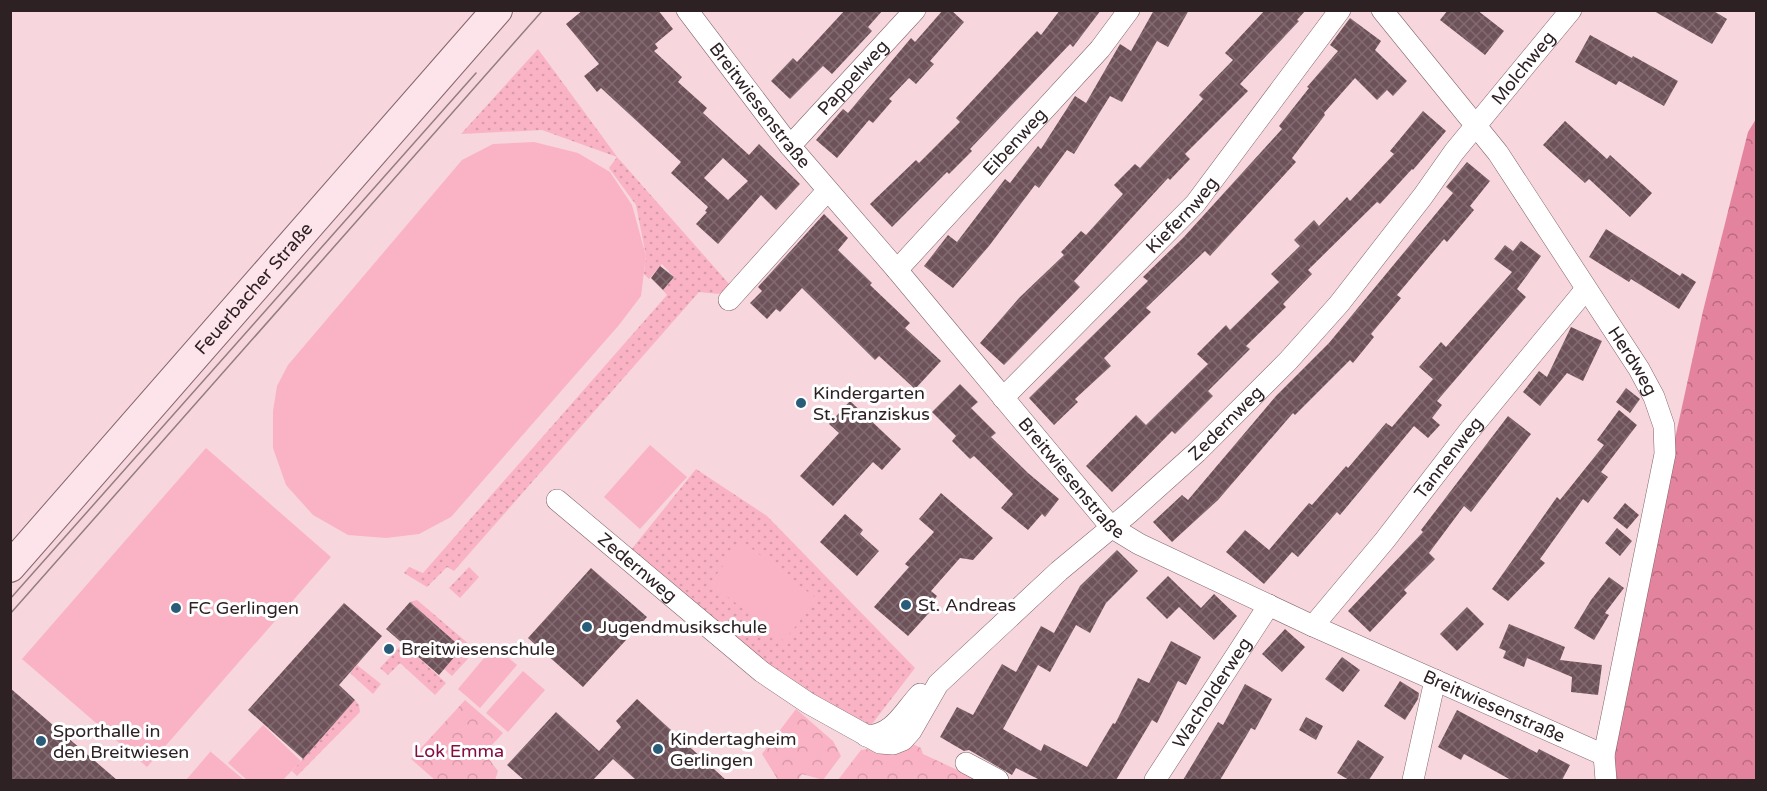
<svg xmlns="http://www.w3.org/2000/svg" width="1767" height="791" font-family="'Varela Round',sans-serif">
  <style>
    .grass { fill: url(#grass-dots) }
    .forest { fill: url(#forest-crowns) }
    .park { fill: url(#park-crowns) }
    .pitch { fill: #fab3c4 }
    .building { fill: url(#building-cross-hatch); fill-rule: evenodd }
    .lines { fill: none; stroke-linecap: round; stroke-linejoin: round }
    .minor-casing { stroke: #82656c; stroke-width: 22 }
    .secondary-casing { stroke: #82656c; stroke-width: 32 }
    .minor { stroke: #fff; stroke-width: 21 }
    .secondary { stroke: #fde4ea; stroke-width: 30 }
    .tram { stroke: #947d82; stroke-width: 1.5 }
    .poi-dot { fill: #295c79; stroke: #fff; stroke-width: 2 }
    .labels { text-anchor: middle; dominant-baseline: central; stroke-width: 6; stroke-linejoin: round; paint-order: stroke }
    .street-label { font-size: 18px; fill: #2d2124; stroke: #fff }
    .poi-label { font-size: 18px; fill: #2d2124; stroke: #fff; text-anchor: start }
    .park-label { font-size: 18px; fill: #840e40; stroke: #fff }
  </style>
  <defs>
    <pattern id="grass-dots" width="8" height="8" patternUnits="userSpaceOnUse" patternTransform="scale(1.5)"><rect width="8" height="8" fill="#fab3c4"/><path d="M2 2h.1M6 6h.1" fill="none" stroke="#d79aa8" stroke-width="1.8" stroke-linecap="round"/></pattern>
    <pattern id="forest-crowns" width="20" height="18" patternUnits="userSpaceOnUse" patternTransform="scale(1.5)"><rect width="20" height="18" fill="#e4839d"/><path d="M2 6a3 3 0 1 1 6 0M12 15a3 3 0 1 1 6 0" fill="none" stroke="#b96b80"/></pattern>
    <pattern id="park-crowns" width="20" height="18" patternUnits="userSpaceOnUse" patternTransform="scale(1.5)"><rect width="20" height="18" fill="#fab3c4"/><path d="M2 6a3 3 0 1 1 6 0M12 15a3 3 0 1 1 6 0" fill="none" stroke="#d79aa8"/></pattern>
    <pattern id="building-cross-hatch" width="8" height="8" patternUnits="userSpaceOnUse" patternTransform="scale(1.5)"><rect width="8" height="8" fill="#6e5259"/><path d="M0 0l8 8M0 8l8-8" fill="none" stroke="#826c72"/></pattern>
  </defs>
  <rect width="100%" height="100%" fill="#f7d6dd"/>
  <path class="grass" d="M538 49 618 158 730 285 719 294 699 292 454 571 447 567 427 587 404 573 409 567 423 573 667 295 663 290 674 277 662 264 649 279 644 274 646 256 636 205 609 168 617 157 542 130 461 134Z
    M696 469 767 516 915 668 872 724H866L801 688 752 653 631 550Z
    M469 567 479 577 460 598 449 588Z
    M417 600 476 650 452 676 444 669 462 648 410 602Z
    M403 643 446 683 435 695 400 663 388 675 380 668Z
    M357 665 381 684 373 694 350 673Z
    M355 700 359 705 360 712 297 776 292 771Z"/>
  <path class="forest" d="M1756 119V780H1615L1612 749 1635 621 1703 311 1748 132Z"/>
  <path class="park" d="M465 700 503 733 491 746 489 759 498 771 495 780H435L411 759Z
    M796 709 833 741 841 756 823 780 802 774 798 780H778L762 754Z
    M911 743 921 748 923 754 979 780H838L861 750Z"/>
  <path class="pitch" d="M534 142 578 153 610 172 632 205 646 256 641 296 619 325 451 517 419 534 386 538 348 535 313 515 286 485 273 448V411L277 386 288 365 462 160 493 144Z
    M650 445 687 477 640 529 604 497Z
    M206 448 331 557 147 767 22 659Z
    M742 541 817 599 784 641 710 583Z
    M494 646 517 665 480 708 458 689Z
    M523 671 545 690 508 732 486 713Z
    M263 725 301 761 283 780H247L228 763Z
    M211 751V752L244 780H186Z"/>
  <path class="building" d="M583 10H658L673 29 655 44 658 48 654 51 682 77 678 82 707 108 703 113 749 155 759 144 800 184 776 210 761 195 718 244 696 224 707 212 705 211 708 207 671 173 681 162 601 88 597 92 584 76 599 64 566 24ZM723 158 748 181 728 200 704 178Z
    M845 10H883L868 27 872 31 832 74 823 66 790 99 771 81 793 58 797 62Z
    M943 10H951L964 22 930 61 934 64 916 84 909 78 889 99 892 101 873 123 869 120 837 158 816 140 843 109 848 113 911 38 915 42Z
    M1060 10H1101L1073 47 1070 44 970 149 972 151 949 174 947 172 892 227 870 204 916 160 919 163 960 122 956 118 1037 31 1041 35Z
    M1154 10H1189L1168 47 1157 41 1122 102 1110 96 1074 154 1067 150 1039 188 1035 185 989 246 953 288 924 266 948 235 957 242 1005 179 1010 183 1038 146 1041 149 1075 96 1086 103 1120 44 1131 51Z
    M1265 10H1306L1297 20 1299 21 1240 84 1248 91 1185 154 1190 159 1170 180 1168 178 1074 281 1080 287 1004 365 980 343 1019 298 1064 255 1061 252 1081 231 1086 235 1123 194 1114 185 1135 164 1140 168 1203 99 1199 95 1233 60 1225 53Z
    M1448 10H1477L1504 31 1485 55 1440 20Z
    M1652 10H1712L1727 19 1712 44Z
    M1350 18 1381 41 1375 50 1407 81 1393 96 1387 90 1377 100 1355 78 1324 113 1325 115 1292 158 1296 162 1210 256 1205 251 1146 308 1151 312 1104 358 1111 366 1075 399 1078 402 1054 425 1029 398 1148 281 1143 277 1183 238 1282 129 1279 126 1309 88 1307 87 1338 51 1330 45Z
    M1590 35 1632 58 1633 56 1678 81 1664 106 1619 81 1616 85 1575 62Z
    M1423 111 1446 131 1413 170 1412 169 1380 204 1377 202 1308 270 1312 274 1283 304 1286 307 1246 346 1250 349 1208 391 1213 396 1175 434 1172 431 1112 492 1086 466 1136 415 1146 425 1208 364 1197 354 1226 325 1230 330 1279 282 1271 274 1300 246 1294 240 1314 220 1319 226 1347 197 1350 201 1394 154 1390 151Z
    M1565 121 1607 159 1610 155 1652 193 1630 217 1589 179 1585 183 1543 145Z
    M1467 162 1490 181 1470 206 1474 210 1447 242 1444 239 1397 295 1401 298 1371 334 1374 337 1353 363 1350 360 1295 415 1293 413 1218 500 1172 542 1153 522 1182 495 1188 500 1276 396 1329 343 1453 193 1446 187Z
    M824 214 848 238 838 250 872 283 870 285 910 323 905 328 941 361 915 389 879 356 875 360 802 288 780 312 776 309 767 319 750 303 762 291 758 287Z
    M1606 229 1680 276 1682 273 1696 282 1679 309 1631 279 1629 282 1589 257Z
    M1521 241 1541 256 1517 289 1526 297 1437 401 1442 405 1432 418 1440 425 1428 438 1414 426 1340 515 1337 512 1298 557 1292 552 1264 584 1226 552 1245 530 1269 550 1309 503 1312 505 1346 466 1348 468 1386 423 1392 427 1433 379 1419 367 1441 342 1446 347 1512 272 1494 259 1505 245 1513 251Z
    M660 266 674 277 663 290 651 278Z
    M1571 327 1602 341 1583 381 1567 373 1540 406 1523 392 1539 371 1547 377Z
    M960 384 978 402 971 408 996 433 991 437 1028 473 1059 499 1045 517 1042 514 1028 530 1001 508 1013 494 974 456 970 459 952 441 956 436 932 412Z
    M1626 388 1640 399 1630 413 1616 402Z
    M850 401 901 449 882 470 873 462 833 506 800 476 839 433 829 424Z
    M1619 410 1637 425 1601 472 1608 477 1588 503 1583 499 1540 559 1545 563 1508 601 1492 589 1557 497 1560 500 1604 445 1597 440Z
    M1508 416 1531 434 1471 512 1464 506 1429 553 1435 559 1404 590 1407 593 1370 632 1348 611 1423 532 1421 530Z
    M941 493 993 538 973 560 960 558 931 591 937 596 934 600 938 603 908 636 874 607 909 567 905 564 934 532 919 519Z
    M1625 503 1639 515 1627 529 1613 518Z
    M845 514 863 530 860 534 879 551 857 576 820 542Z
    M1617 528 1632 541 1620 556 1605 543Z
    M1117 550 1138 571 1106 603 1090 633 1076 625 1050 672 1038 665 1003 729 1041 751 1044 744 1087 767 1113 723 1115 724 1138 678 1149 683 1171 641 1201 657 1186 685 1178 681 1157 723 1152 720 1116 780H1040L1016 768 1012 775 969 750 964 751 940 737 957 707 973 715 1002 664 1016 672 1041 626 1054 633 1080 586Z
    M591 568 647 617 583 687 528 638Z
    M1168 576 1201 608 1214 594 1237 616 1214 640 1179 607 1167 619 1146 598Z
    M1609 577 1624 588 1605 613 1609 615 1594 640 1574 628 1591 600Z
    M410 602 462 648 439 675 386 629Z
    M344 603 382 636 339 685 355 700 303 759 248 710Z
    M1467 607 1484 624 1457 651 1440 634Z
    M1509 624 1565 647 1560 660 1602 665 1598 695 1571 692 1572 677 1527 658 1524 667 1503 658 1506 651 1499 648Z
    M1285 629 1305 647 1282 672 1262 654Z
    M1342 657 1360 670 1343 692 1325 679Z
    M1400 681 1419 693 1418 699 1405 720 1384 706Z
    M1245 684 1272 699 1255 730 1251 728 1220 780H1183L1218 722 1223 725Z
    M10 688 46 719 117 780H10Z
    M637 699 726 780H636L613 759 593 780H524L507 765 556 712 599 751 621 727 616 721Z
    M1457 710 1537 753 1539 749 1570 765 1562 780H1511L1464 754 1461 760 1438 747Z
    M1306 717 1323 726 1316 740 1299 730Z
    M1358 740 1384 757 1369 780H1349L1337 773Z"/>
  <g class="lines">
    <defs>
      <g id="minor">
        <path id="s1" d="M687 10 790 146 897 270 1111 527 1139 544 1313 626 1604 755"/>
        <path id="s2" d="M1382 10 1498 153 1639 369 1654 397 1664 426 1665 454 1604 755 1606 780"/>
        <path id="s3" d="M790 146 915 10"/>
        <path id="s4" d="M897 270 1100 49 1129 10"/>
        <path d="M729 300 827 191"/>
        <path id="s5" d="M1003 398 1195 204 1340 10"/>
        <path id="s6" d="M557 500 762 672 808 703 880 743 893 744 903 740 911 731 938 684 1059 571 1129 513 1197 452 1288 361 1339 304 1423 196 1454 152 1571 10"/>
        <path id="s7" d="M1313 626 1385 540 1469 431 1586 289"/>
        <path d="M866 736C894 735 903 712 920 694"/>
        <path d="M966 763 998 780"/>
        <path id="s8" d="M1155 780 1269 605"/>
        <path d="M1413 780 1435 680"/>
      </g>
      <g id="secondary">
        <path id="s9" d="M10 567 497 10"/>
      </g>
    </defs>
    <use href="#minor" class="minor-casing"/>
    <use href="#secondary" class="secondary-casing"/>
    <use href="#minor" class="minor"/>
    <use href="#secondary" class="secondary"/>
    <path class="tram" d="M10 599 476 73
      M10 614 543 10"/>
  </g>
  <g class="poi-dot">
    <circle cx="801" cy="403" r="6"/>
    <circle cx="906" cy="605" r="6"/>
    <circle cx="176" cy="608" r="6"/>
    <circle cx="587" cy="627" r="6"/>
    <circle cx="389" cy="649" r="6"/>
    <circle cx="41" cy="741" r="6"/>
    <circle cx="658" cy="749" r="6"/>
  </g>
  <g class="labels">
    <g class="street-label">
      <text stroke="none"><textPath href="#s6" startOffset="1348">Molchweg</textPath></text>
      <text stroke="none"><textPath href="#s3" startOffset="93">Pappelweg</textPath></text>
      <text stroke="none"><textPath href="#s1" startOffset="120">Breitwiesenstraße</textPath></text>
      <text stroke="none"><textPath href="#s4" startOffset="174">Eibenweg</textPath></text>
      <text stroke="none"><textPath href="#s5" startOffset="256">Kiefernweg</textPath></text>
      <text stroke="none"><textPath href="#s9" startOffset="370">Feuerbacher Straße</textPath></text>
      <text stroke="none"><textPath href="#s2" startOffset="432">Herdweg</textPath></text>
      <text stroke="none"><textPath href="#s6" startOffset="884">Zedernweg</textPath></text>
      <text stroke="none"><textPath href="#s7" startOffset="216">Tannenweg</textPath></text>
      <text stroke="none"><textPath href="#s1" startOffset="606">Breitwiesenstraße</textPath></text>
      <text stroke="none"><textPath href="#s6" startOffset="105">Zedernweg</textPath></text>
      <text stroke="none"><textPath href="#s8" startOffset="104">Wacholderweg</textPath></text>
      <text stroke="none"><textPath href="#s1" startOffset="1092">Breitwiesenstraße</textPath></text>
    </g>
    <g class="poi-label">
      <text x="813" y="393">Kindergarten<tspan x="813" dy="21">St. Franziskus</tspan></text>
      <text x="918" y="605">St. Andreas</text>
      <text x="188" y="608">FC Gerlingen</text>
      <text x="599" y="627">Jugendmusikschule</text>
      <text x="401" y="649">Breitwiesenschule</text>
      <text x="53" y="731">Sporthalle in<tspan x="53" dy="21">den Breitwiesen</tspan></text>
      <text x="670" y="739">Kindertagheim<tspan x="670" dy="21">Gerlingen</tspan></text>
    </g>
    <g class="park-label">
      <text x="459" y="751">Lok Emma</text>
    </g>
  </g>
  <rect width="1767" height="791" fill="none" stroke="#2d2124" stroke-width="24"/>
</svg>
